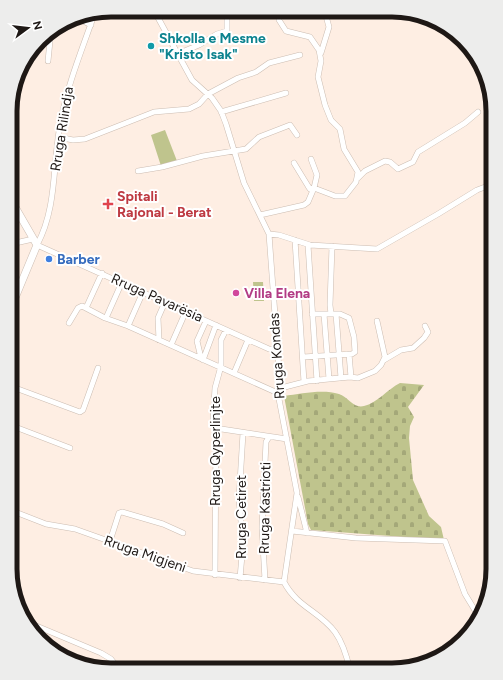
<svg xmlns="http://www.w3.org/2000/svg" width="503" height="680" font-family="Figtree,sans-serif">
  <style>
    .cemetery { fill: url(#cemetery-stones) }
    .garden { fill: #bfc48d }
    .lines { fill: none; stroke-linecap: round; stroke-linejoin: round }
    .minor-casing { stroke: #ccbdb2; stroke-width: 6 }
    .major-casing { stroke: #ccbdb2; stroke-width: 8 }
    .minor { stroke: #fff; stroke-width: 5 }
    .major { stroke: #fff; stroke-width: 7 }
    .culture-dot { fill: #0f9aa8; stroke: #fff; stroke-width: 1.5 }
    .health-dot { fill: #e0444e; stroke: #fff; stroke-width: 1.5 }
    .shop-dot { fill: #3f7fe0; stroke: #fff; stroke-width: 1.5 }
    .hotel-dot { fill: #d1479c; stroke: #fff; stroke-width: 1.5 }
    .labels { text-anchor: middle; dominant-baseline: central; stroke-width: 4; stroke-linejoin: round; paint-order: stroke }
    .culture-label { font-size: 14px; font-weight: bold; fill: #0d838f; stroke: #fff; text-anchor: start }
    .street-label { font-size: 14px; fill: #1e1815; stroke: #fff }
    .health-label { font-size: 14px; font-weight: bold; fill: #be3a42; stroke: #fff; text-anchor: start }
    .shop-label { font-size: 14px; font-weight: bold; fill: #366cbe; stroke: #fff; text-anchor: start }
    .hotel-label { font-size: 14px; font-weight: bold; fill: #b23c85; stroke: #fff; text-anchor: start }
    .rim { fill: none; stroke: #1e1815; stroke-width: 5 }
  </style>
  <defs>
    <pattern id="cemetery-stones" width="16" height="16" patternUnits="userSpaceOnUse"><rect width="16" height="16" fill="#bfc48d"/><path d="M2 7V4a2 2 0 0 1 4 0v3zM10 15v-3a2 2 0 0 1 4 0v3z" fill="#a4a879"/></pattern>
  </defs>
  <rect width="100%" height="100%" fill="#feeee3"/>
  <path class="cemetery" d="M400 383 424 385 408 407 414 417 410 426 409 438 413 480 429 516 441 527 444 540 311 530 308 524 284 396C301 394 322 389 339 394 348 397 354 409 364 406 377 403 388 389 400 383Z"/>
  <path class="garden" d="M165 130 177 161 161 166 151 135Z
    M253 282H263L264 301H254Z"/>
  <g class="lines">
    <defs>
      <path id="minor" d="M319 12 326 16 329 27 321 53
        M156 14 192 80 212 98 221 111 226 124 244 183 269 234 280 383 279 399 297 493 284 582
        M94 15C82 50 68 83 61 120 52 162 58 206 37 245L269 349 277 350
        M76 17 91 25
        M177 54 199 45 217 34 227 31V13
        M48 61 51 31
        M221 112 286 93
        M58 137 73 140 85 139 154 112 189 109 199 104 208 94 238 78 256 72 269 63 300 55
        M294 163 308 186 310 189 314 188 317 175 311 159
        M138 171 162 167 203 156 246 149 259 137 290 125 297 135
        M358 178 365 171 385 161 390 162 398 169 413 162 418 152 465 123 478 112
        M260 215 304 205 308 202 314 188 335 196H345L356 182 358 172 344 149 340 129 331 120 325 105 318 77 321 61 319 50 310 37 286 31 279 20V13
        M269 234 279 235 310 245 377 249 438 214 477 190 493 184
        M295 240 304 382
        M11 244 33 239
        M308 245 317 381
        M11 281 20 287
        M86 308 102 273
        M324 314 329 379
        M331 314 330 305 332 246
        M336 314 341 378
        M106 318 122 282
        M69 323 78 308 82 306 105 318 128 326 280 394
        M128 326 143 292
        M159 340 158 318 165 302
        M171 345 186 311
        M349 354 351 377
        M303 357 352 354 355 352 354 337 349 318 340 314H312
        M201 358 197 341 206 321
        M203 360 216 325
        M384 360 401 350 413 348 424 338 428 332 425 326
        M234 373 248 340
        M10 386 80 412 83 410 98 368
        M281 388 308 381 350 377 358 378 375 371 381 365 385 357 377 321
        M10 425 70 448
        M215 428 287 439
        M298 497 307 533
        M10 510 46 524 75 529 193 571 284 582
        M292 531 356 538 445 541 465 594 479 617
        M110 541 119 513 122 512 163 524 183 533
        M215 575 216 430 213 419 215 388 221 366V340L226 330
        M240 578 243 544 239 499 243 433
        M265 580 262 527 266 442 269 437
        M284 582C297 607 319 611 335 632 343 643 347 657 350 670
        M27 622 101 653 111 659 119 669"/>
      <path id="major" d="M10 310 37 245 11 200"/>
    </defs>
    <use href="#minor" class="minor-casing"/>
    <use href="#major" class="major-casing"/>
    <use href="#minor" class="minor"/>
    <use href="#major" class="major"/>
  </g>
  <circle class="culture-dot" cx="151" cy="46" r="4"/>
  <path class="health-dot" d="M106 198h4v4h4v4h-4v4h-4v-4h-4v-4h4z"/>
  <circle class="shop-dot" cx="49" cy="259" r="4"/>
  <circle class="hotel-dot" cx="236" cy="293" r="4"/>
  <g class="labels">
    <g class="culture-label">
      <text x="159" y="38">Shkolla e Mesme<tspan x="159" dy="16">"Kristo Isak"</tspan></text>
    </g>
    <g class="street-label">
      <text transform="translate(62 129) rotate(-81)">Rruga Rilindja</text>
      <text transform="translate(157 298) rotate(24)">Rruga Pavarësia</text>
      <text transform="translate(277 356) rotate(-94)">Rruga Kondas</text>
      <text transform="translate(215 451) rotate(-90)">Rruga Qyperlinjte</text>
      <text transform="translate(265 508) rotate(-89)">Rruga Kastrioti</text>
      <text transform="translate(241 517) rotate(-90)">Rruga Cetiret</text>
      <text transform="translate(145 554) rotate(19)">Rruga Migjeni</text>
    </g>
    <g class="health-label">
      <text x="117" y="196">Spitali<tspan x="117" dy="16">Rajonal - Berat</tspan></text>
    </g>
    <g class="shop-label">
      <text x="57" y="259">Barber</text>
    </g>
    <g class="hotel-label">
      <text x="244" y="293">Villa Elena</text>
    </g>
  </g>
  <path d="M0 0H503V680H0ZM111 17H392A94 94 0 0 1 486 111V569A94 94 0 0 1 392 663H111A94 94 0 0 1 17 569V111A94 94 0 0 1 111 17Z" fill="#ededec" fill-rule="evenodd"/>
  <path class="rim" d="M111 17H392A94 94 0 0 1 486 111V569A94 94 0 0 1 392 663H111A94 94 0 0 1 17 569V111A94 94 0 0 1 111 17Z"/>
  <g transform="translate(28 28) rotate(75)" stroke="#ffffff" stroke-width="3" paint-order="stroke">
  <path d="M0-3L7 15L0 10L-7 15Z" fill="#1e1815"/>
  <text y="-6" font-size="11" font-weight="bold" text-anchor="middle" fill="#1e1815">N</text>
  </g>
</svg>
